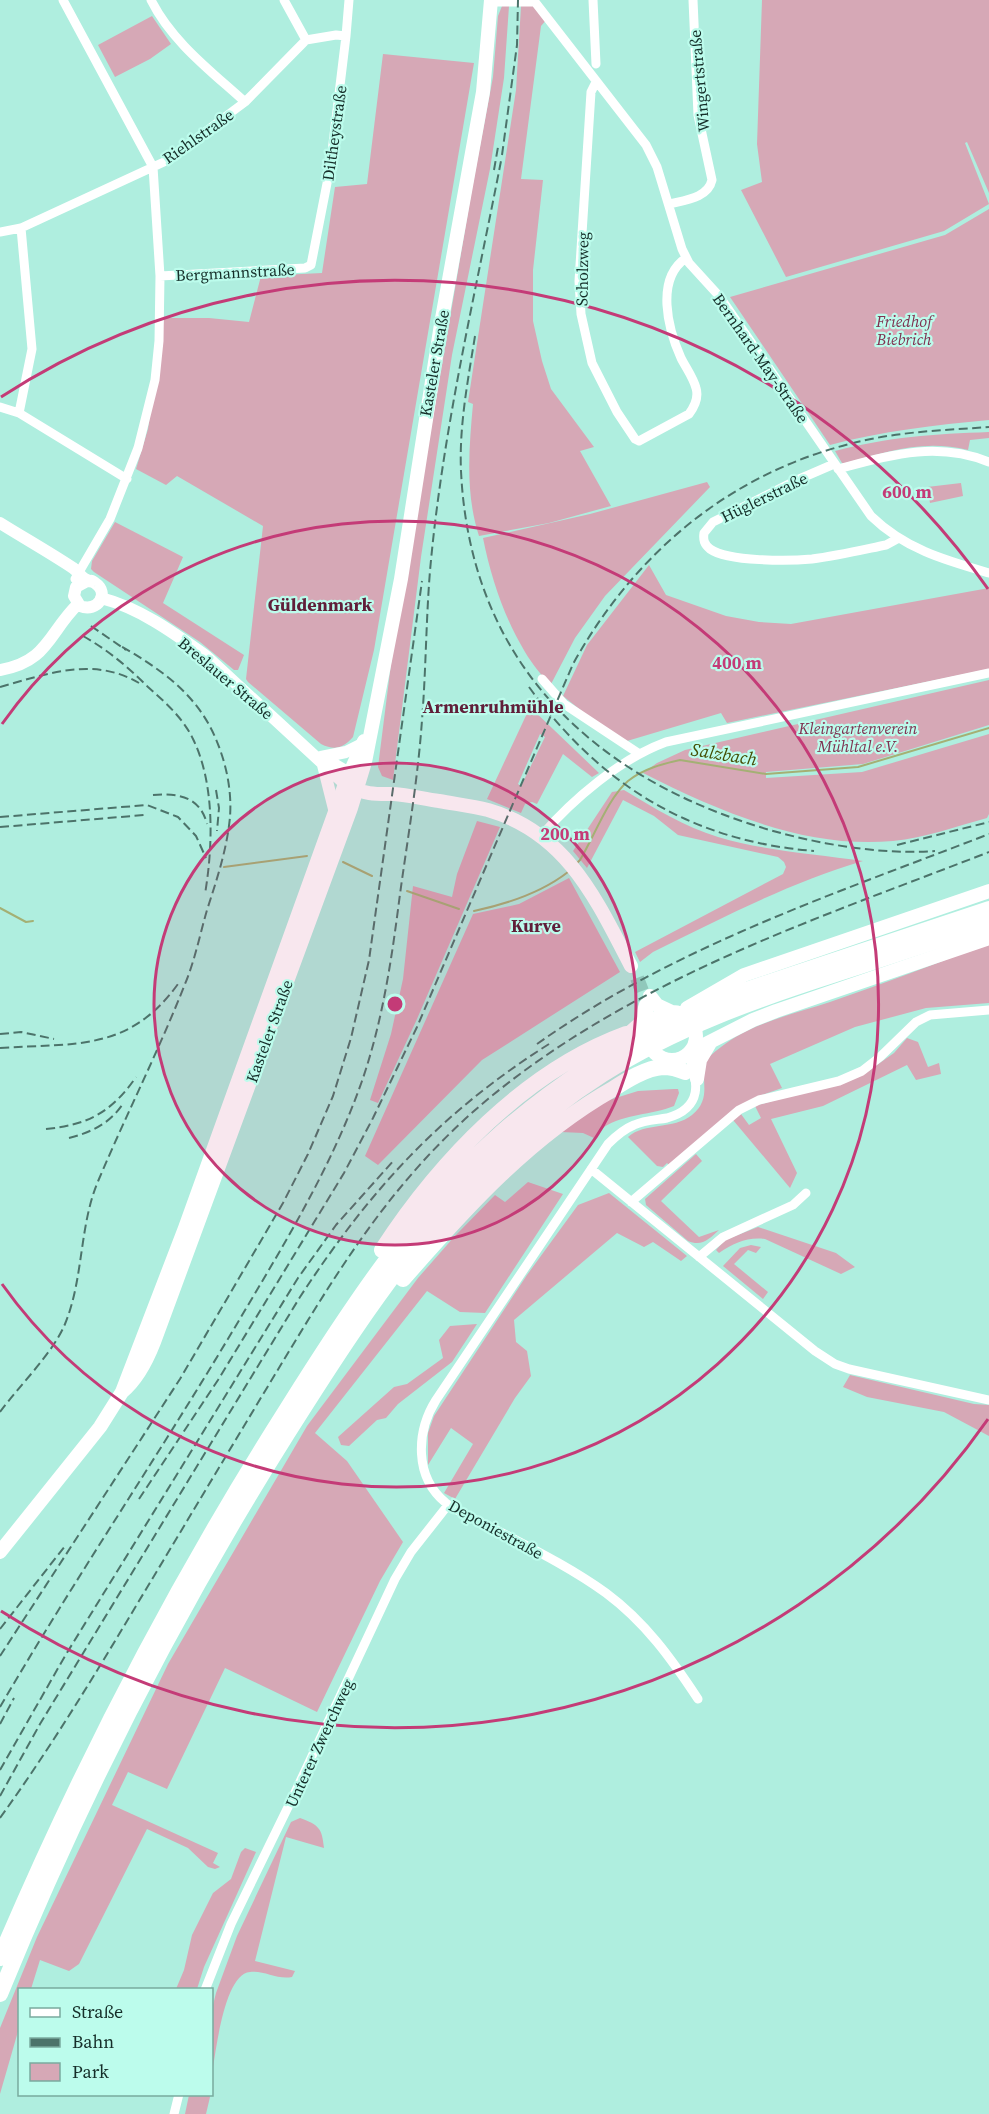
<svg xmlns="http://www.w3.org/2000/svg" width="989" height="2114" font-family="'Source Serif 4',serif">
  <style>
    .green { fill: #d6a8b6; fill-rule: evenodd }
    .lines { fill: none; stroke-linecap: round; stroke-linejoin: round }
    .stream { stroke: #a4b074; stroke-width: 2 }
    .secondary-tunnel { stroke: #90c8bb; stroke-width: 14; stroke-dasharray: 14 7; stroke-linecap: butt }
    .minor { stroke: #fff; stroke-width: 9 }
    .tertiary { stroke: #fff; stroke-width: 12 }
    .secondary { stroke: #fff; stroke-width: 14 }
    .motorway { stroke: #fff; stroke-width: 16 }
    .rail { stroke: #4c736a; stroke-width: 2; stroke-dasharray: 9 4.5; stroke-linecap: butt }
    .ring { fill: none; stroke: #c43b77; stroke-width: 3 }
    .labels { text-anchor: middle; dominant-baseline: central; stroke-width: 4.5; stroke-linejoin: round; paint-order: stroke }
    .street-label { font-size: 16px; fill: #152e29; stroke: #bcfcec }
    .park-label { font-size: 16px; font-style: italic; fill: #7f3150; stroke: #bcfcec }
    .neighbourhood-label { font-size: 18px; font-weight: bold; fill: #601e39; stroke: #bcfcec }
    .water-label { font-size: 18px; font-style: italic; fill: #444e05; stroke: #bcfcec }
    .centre { fill: #c43b77; stroke: #bcfcec; stroke-width: 3 }
    .ring-label { font-size: 18px; text-anchor: middle; font-weight: bold; fill: #c43b77; stroke: #bcfcec; stroke-width: 4.5; stroke-linejoin: round; paint-order: stroke }
  </style>
  <rect width="100%" height="100%" fill="#afeedf"/>
  <path class="green" d="M762 0H989V193L967 142 965 143 989 204 944 231 786 277 741 190 762 182 757 144Z
    M535 2 547 19 541 26 521 179 543 180 533 270V321L542 361 551 389 594 447 580 451 611 506 549 523 479 536C465 493 469 448 473 404L468 402 516 90 521 6Z
    M502 6H509L504 78 490 169 452 355 421 557 393 780 382 776 378 767 391 664 472 189 493 77 498 16Z
    M152 16 171 44 150 59 115 77 98 45Z
    M383 54 474 63 374 650 353 737C343 748 335 751 321 744L248 682 246 679 263 526 177 476 166 485 136 469 148 429 164 318H209L249 322 261 276 322 273 335 187 367 184Z
    M989 209V420C935 425 882 431 830 445L730 297 945 235Z
    M989 432V438L970 440 968 450C922 439 889 452 845 463H842L835 451C888 437 934 434 989 432Z
    M707 482 710 487 605 596 575 638 550 686C542 675 532 664 525 652 504 617 491 578 483 538L590 514Z
    M961 483 963 496 930 503 927 487Z
    M115 522 183 557 163 603 244 655 238 670H234L200 642 94 572 91 569 92 561Z
    M649 565 666 595 726 616 759 622 791 624 989 588V669L727 723 721 713 627 741 598 724 563 696 587 645Z
    M989 680V725L863 764 766 772V778L862 772 989 734V814L987 818C957 826 925 838 893 841 806 849 720 812 643 773L657 763 685 750Z
    M530 707 599 773 592 777 563 754 537 804 532 802 525 804 521 813 487 799ZM540 734 545 737 521 786 518 784Z
    M624 790C654 808 685 827 718 837 765 851 815 854 863 861 789 883 722 918 653 952L640 962 635 952 783 874 786 867 784 862 778 857 678 835 654 816 623 800 587 868 573 851 612 792Z
    M477 821 500 827 417 1019 378 1103 370 1100 391 1034 403 979 413 886 452 897 457 874Z
    M569 878 620 972 482 1060 378 1165 365 1156 473 914 519 904Z
    M989 944V1003L926 1008 855 1027 770 1064 782 1088 759 1096 670 1166 667 1163 663 1167 657 1166 628 1137C645 1122 673 1130 692 1115 714 1097 698 1078 707 1060 710 1055 716 1051 721 1047 751 1023 794 1014 830 1002 883 984 936 963 989 944Z
    M907 1038 918 1042 928 1067 939 1063 941 1074 916 1080 907 1065 823 1106 771 1119 797 1173 790 1188 733 1120 741 1114 749 1125 761 1118 755 1106 864 1074 894 1053Z
    M674 1089H678L679 1093 674 1106C652 1115 624 1114 604 1127 601 1130 597 1135 594 1138L583 1133 561 1132 606 1101 638 1091Z
    M696 1154 702 1161 661 1201 699 1237 719 1230C709 1239 702 1247 688 1241L646 1205 645 1199Z
    M528 1182 563 1194 485 1313 460 1312 427 1291 315 1433 347 1461 403 1542 380 1581 317 1712 225 1668 167 1789 128 1772 112 1805 218 1853 213 1863 220 1867 215 1869 208 1867 188 1848 147 1829 79 1964 69 1971 40 1960 31 1989 20 1990 19 2028 0 2094V2028L37 1937 168 1664 307 1426 418 1278 454 1237 495 1195 505 1202Z
    M609 1193 687 1256 681 1261 653 1242 644 1247 617 1233 514 1320 516 1342 527 1351 531 1376 515 1398 455 1499 444 1493 473 1444 451 1428 428 1465V1433L434 1416 527 1275 578 1205Z
    M758 1227 836 1253 855 1267 841 1274 765 1239C747 1237 734 1243 719 1253L716 1250 725 1240Z
    M751 1245 761 1247 756 1253 748 1250 734 1264 768 1292 763 1299 723 1266 740 1248Z
    M477 1324 452 1362 398 1404 386 1418 377 1420 349 1446 341 1445 338 1437 394 1387 407 1384 443 1358 439 1340 450 1326Z
    M850 1375 974 1404 989 1405V1436L944 1412 867 1397 843 1387Z
    M300 1818C319 1825 322 1828 324 1848L286 1837 255 1961 295 1971 292 1977C277 1980 264 1970 250 1972 224 1974 216 2052 212 2073V2009L216 1993 237 1936 291 1822Z
    M245 1848 256 1852 204 1967 197 1989H176L184 1970 192 1935 213 1893 231 1879 241 1852Z
    M189 2095H209L210 2097 206 2114H185Z"/>
  <g class="lines">
    <path class="stream" d="M343 862 372 876
      M576 864 580 860C594 837 608 798 628 781 643 769 662 764 680 760L766 774 858 767 989 728
      M224 867 307 856
      M407 891 459 909
      M0 908 26 922 33 921
      M474 911C507 904 541 893 568 872"/>
    <path class="secondary-tunnel" d="M637 978 645 999"/>
    <path class="minor" d="M63 0 153 167 160 276 159 341 155 380 138 448 110 519 75 579
      M151 0C172 42 211 71 245 102
      M284 0 306 40
      M593 0 596 64
      M491 2H535L646 145 657 167 682 249 689 263 720 297 871 516C905 549 944 560 989 573
      M596 82 591 92 579 281 581 314 592 363 617 412 635 439 639 441 689 414C695 406 699 398 696 388 693 377 686 368 681 358 668 329 655 279 686 258
      M669 204C685 200 708 198 712 180L698 115 693 0
      M0 232 21 228 166 161 245 102 306 40 336 35 346 36
      M160 276 305 268 311 265 330 168 346 36 349 0
      M0 407 19 413 127 479
      M19 413 32 349 21 228
      M834 464 797 480 713 522 704 533C703 540 704 544 710 549 728 562 790 561 812 559 837 556 862 550 886 545L897 539
      M838 469C891 455 936 441 989 462
      M542 679 564 704 638 753
      M541 836C573 799 620 759 666 742L989 673
      M688 1054C699 1082 703 1108 667 1118 656 1120 645 1120 634 1125 624 1129 616 1136 608 1144L436 1400C416 1432 414 1477 446 1503 459 1513 476 1520 491 1527 529 1547 570 1567 606 1593 645 1622 671 1658 698 1699
      M591 1169 815 1351 835 1364 849 1369 989 1400
      M631 1202 739 1110 759 1100 839 1081 862 1071 880 1057 916 1022 930 1015 989 1010
      M699 1257 723 1237 793 1205 806 1193
      M205 1990 231 1924 290 1803 395 1579 411 1552 448 1505
      M174 2114 179 2094"/>
    <path class="tertiary" d="M0 523C24 538 49 552 73 568 78 571 81 578 87 580 94 584 88 578 95 583 110 593 98 613 80 606L74 596 76 587 87 581
      M101 598C140 608 174 633 206 656L345 784
      M0 670C48 662 49 632 78 604
      M321 757 346 752 362 744
      M322 757 349 773
      M323 765 335 813"/>
    <path class="secondary" d="M350 786C365 795 377 794 394 794 408 795 424 799 439 801 455 804 472 806 488 810 567 833 596 899 631 966
      M650 996 657 1005 674 1013
      M687 1008 744 975 989 891
      M648 1036a24 24 0 1 1 48 0a24 24 0 1 1-48 0Z
      M690 1052 753 1020 776 1011 989 938
      M697 1079 700 1060 710 1043
      M122 1392C138 1379 147 1360 154 1342L351 808 365 762 401 579 441 324 483 92 491 0
      M0 1552 100 1427 122 1392 185 1228 345 784 364 741"/>
    <path class="motorway" d="M632 1032 641 1024 647 1005
      M382 1250C440 1161 525 1071 626 1034
      M403 1279C465 1208 530 1136 613 1089 627 1080 646 1068 663 1067 671 1067 678 1069 685 1072
      M0 1958C81 1767 176 1584 287 1409 349 1310 414 1210 501 1133 571 1072 650 1025 737 993L989 909
      M0 1994C79 1800 175 1612 287 1434 376 1293 459 1166 603 1074 675 1028 755 1000 836 974 887 957 938 940 989 924"/>
    <path class="rail" d="M502 155 517 45 518 0
      M494 170 498 147
      M475 336C468 380 459 426 461 471 469 641 567 755 722 814 784 838 868 856 935 851
      M91 626 126 650
      M83 636C108 650 128 667 148 687 165 702 183 718 193 739 215 784 213 846 205 894
      M0 687C47 674 93 656 139 683
      M529 687C601 786 692 841 814 851
      M216 790 219 808 217 831
      M153 795C177 793 200 796 207 824
      M0 817 147 805 178 817 196 836 206 858
      M0 827 144 815
      M897 845 989 822
      M0 1034 21 1032 54 1039
      M537 1044C674 947 834 894 989 834
      M0 1048C75 1043 129 1052 178 984
      M46 1129C88 1125 112 1112 136 1077
      M69 1138C92 1132 111 1123 124 1102
      M0 1412C19 1386 53 1353 65 1324 84 1278 79 1224 99 1179 127 1113 159 1050 185 984 195 960 200 934 207 910 217 879 227 849 230 817 232 790 226 762 215 737 196 693 159 668 119 645
      M139 1499 218 1380 344 1173 373 1118 417 1027 573 664C638 547 739 466 871 439 910 431 950 430 989 427
      M0 1629 65 1546
      M0 1656 180 1379 283 1203 308 1154 333 1096 351 1038 369 960 422 581
      M0 1707C77 1575 163 1449 241 1317 286 1241 332 1166 362 1081 383 1020 392 957 400 894 408 836 418 778 422 720 426 670 426 620 430 571 442 434 475 295 501 161
      M0 1724 14 1698
      M0 1770 65 1656 298 1278 336 1225 395 1159
      M0 1796 40 1724 300 1297C370 1190 440 1113 549 1044
      M0 1818C49 1750 93 1678 136 1606 178 1536 220 1466 262 1396 330 1284 386 1184 488 1099 635 978 814 920 989 852"/>
  </g>
  <circle cx="395" cy="1004" r="241" fill="#c43b77" fill-opacity=".12"/>
  <g class="ring">
    <circle cx="395" cy="1004" r="241"/>
    <path d="M2 724A483 483 0 1 1 2 1284"/>
    <path d="M988 1419A724 724 0 0 1 1 1611M1 397A724 724 0 0 1 988 589"/>
  </g>
  <g class="labels">
    <g class="street-label">
      <text transform="translate(699 81) rotate(-95)">Wingertstraße</text>
      <text transform="translate(334 133) rotate(-82)">Diltheystraße</text>
      <text transform="translate(198 136) rotate(-35)">Riehlstraße</text>
      <text transform="translate(582 269) rotate(-89)">Scholzweg</text>
      <text transform="translate(235 272) rotate(-3)">Bergmannstraße</text>
      <text transform="translate(761 358) rotate(55)">Bernhard-May-Straße</text>
      <text transform="translate(434 363) rotate(-80)">Kasteler Straße</text>
      <text transform="translate(764 497) rotate(-26)">Hüglerstraße</text>
      <text transform="translate(226 678) rotate(40)">Breslauer Straße</text>
      <text transform="translate(269 1031) rotate(-70)">Kasteler Straße</text>
      <text transform="translate(496 1529) rotate(29)">Deponiestraße</text>
      <text transform="translate(319 1743) rotate(-65)">Unterer Zwerchweg</text>
    </g>
    <g class="park-label">
      <text x="904" y="321">Friedhof<tspan x="904" dy="18">Biebrich</tspan></text>
      <text x="858" y="728">Kleingartenverein<tspan x="858" dy="18">Mühltal e.V.</tspan></text>
    </g>
    <g class="neighbourhood-label">
      <text x="320" y="604">Güldenmark</text>
      <text x="493" y="706">Armenruhmühle</text>
      <text x="536" y="925">Kurve</text>
    </g>
    <g class="water-label">
      <text transform="translate(724 754) rotate(9)">Salzbach</text>
    </g>
  </g>
  <circle cx="395" cy="1004" r="9" class="centre"/>
  <g class="ring-label">
    <text x="907" y="498">600 m</text>
    <text x="737" y="669">400 m</text>
    <text x="565" y="840">200 m</text>
  </g>
  <rect x="18" y="1988" width="195" height="108" fill="#bcfcec" stroke="#79aa9e" stroke-width="1.5"/>
  <rect x="30" y="2008" width="30" height="9" fill="#ffffff" stroke="#79aa9e" stroke-width="1.5"/>
  <text x="72" y="2018" font-size="18" fill="#152e29">Straße</text>
  <rect x="30" y="2038" width="30" height="9" fill="#4c736a" stroke="#79aa9e" stroke-width="1.5"/>
  <text x="72" y="2048" font-size="18" fill="#152e29">Bahn</text>
  <rect x="30" y="2063" width="30" height="18" fill="#d6a8b6" stroke="#79aa9e" stroke-width="1.5"/>
  <text x="72" y="2078" font-size="18" fill="#152e29">Park</text>
</svg>
